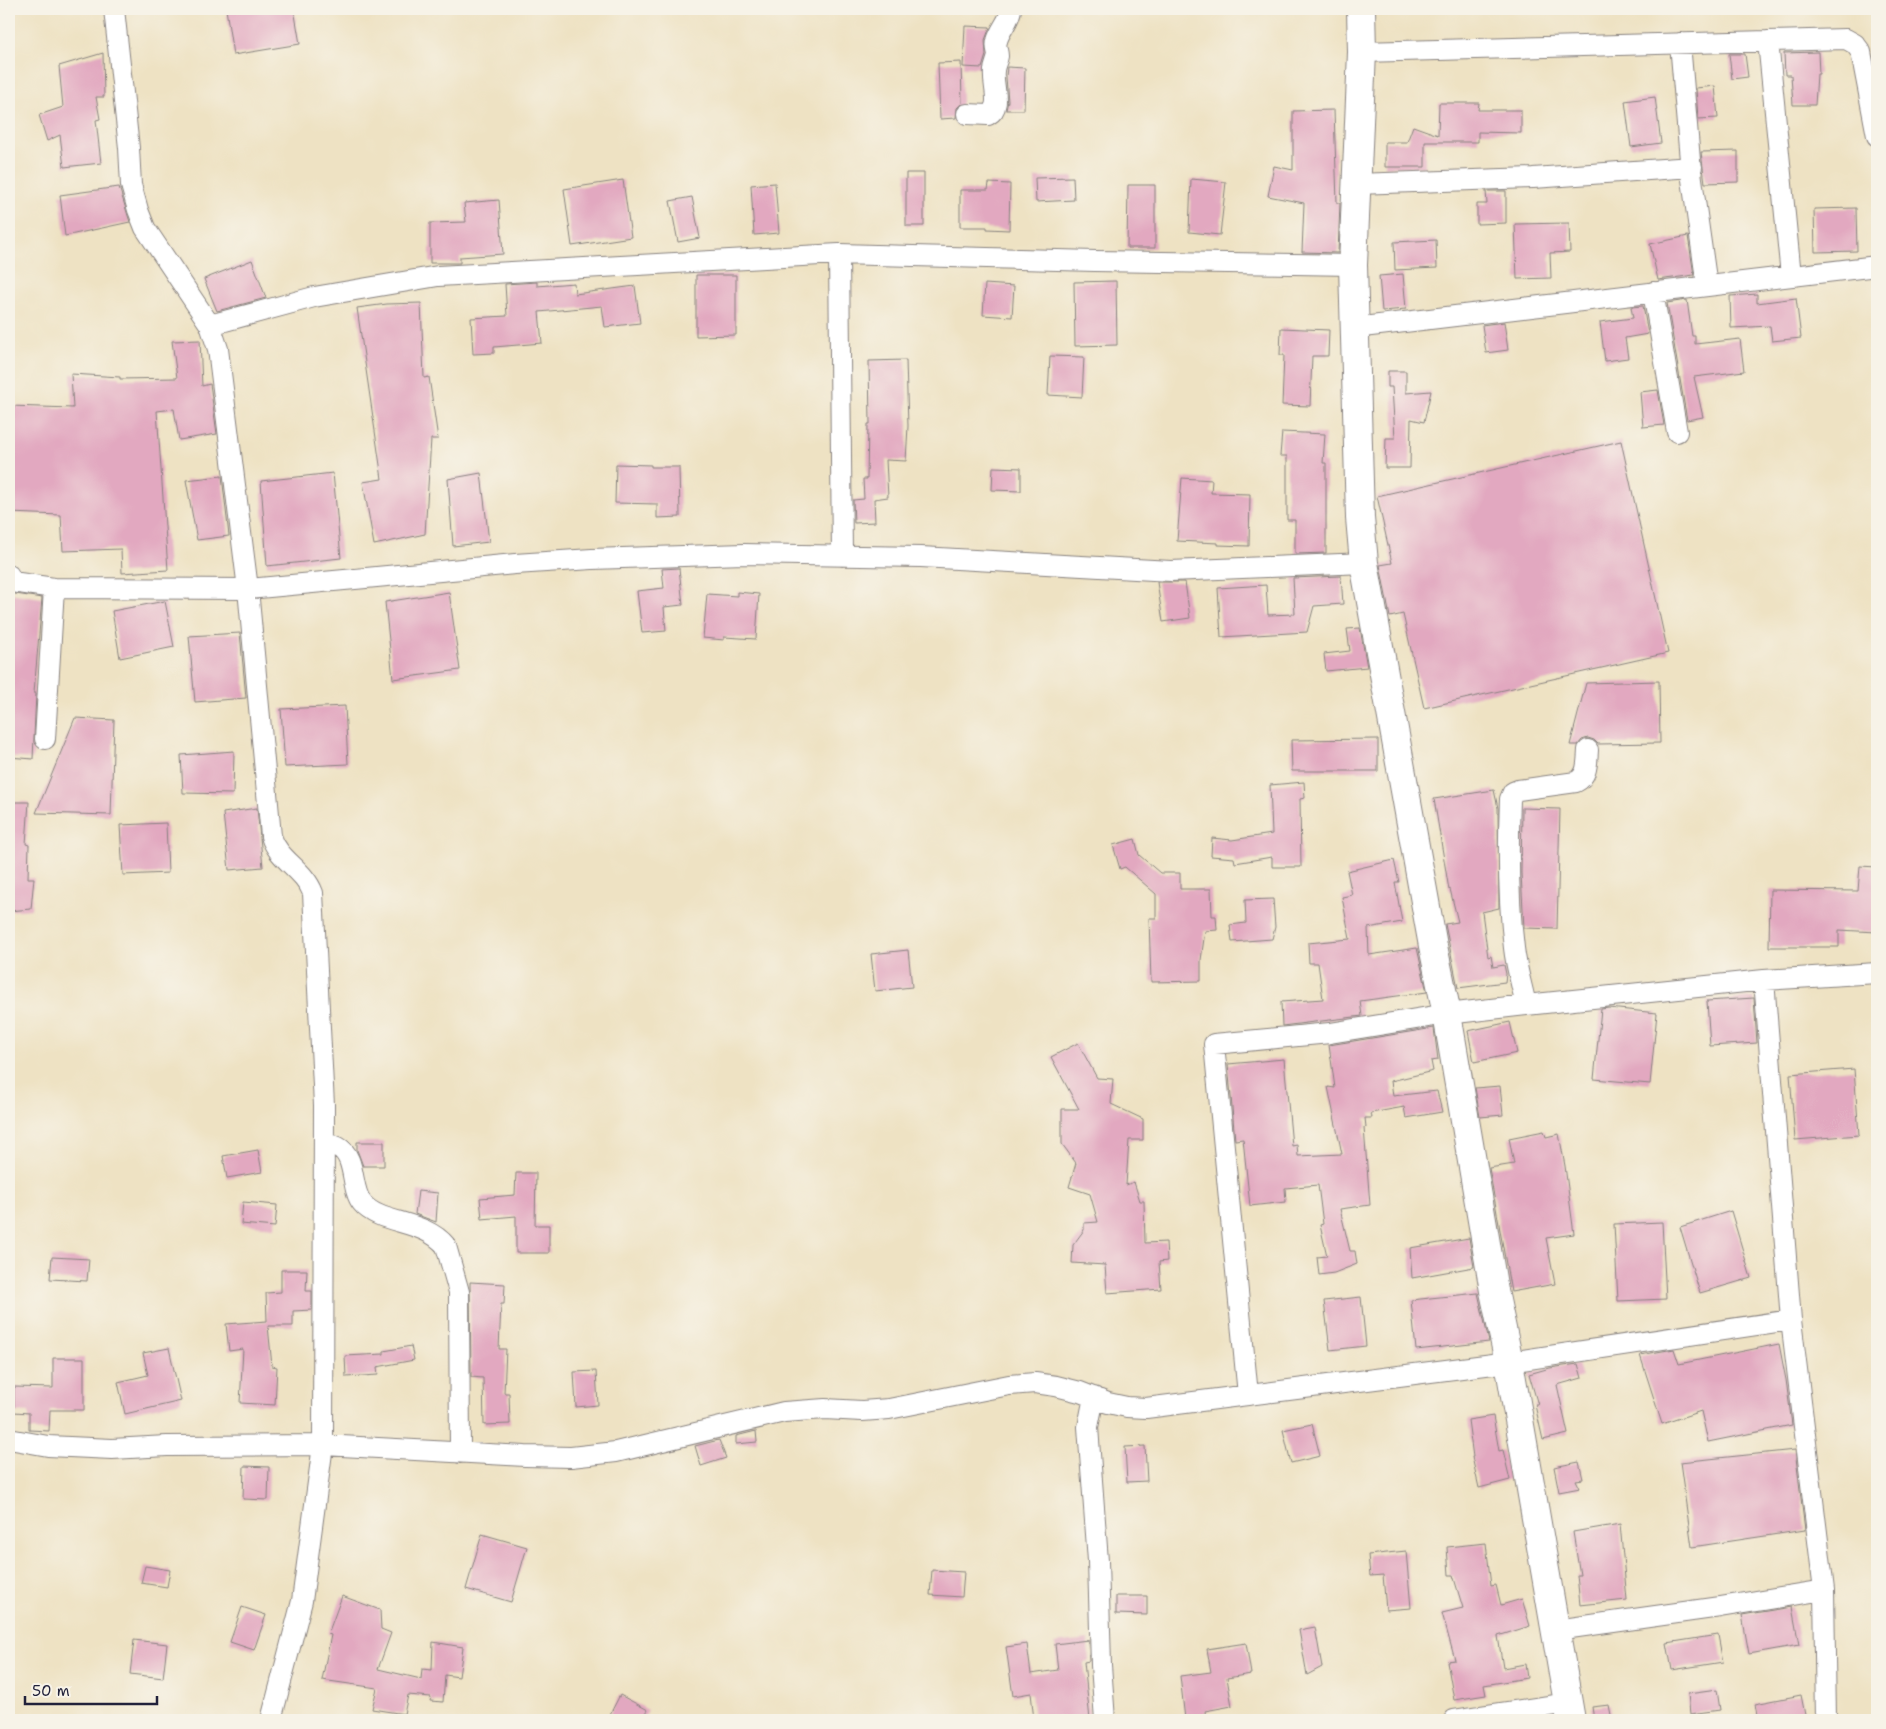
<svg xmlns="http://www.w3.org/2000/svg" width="1886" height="1729" font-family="'Shantell Sans',sans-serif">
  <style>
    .building { fill: #e2a8c0 }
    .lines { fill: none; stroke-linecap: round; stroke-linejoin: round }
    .street-casing { stroke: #88827f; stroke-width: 22 }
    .secondary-casing { stroke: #88827f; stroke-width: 30 }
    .street { stroke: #fff; stroke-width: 20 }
    .secondary { stroke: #fff; stroke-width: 28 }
  </style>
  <rect width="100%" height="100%" fill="#f7f3e8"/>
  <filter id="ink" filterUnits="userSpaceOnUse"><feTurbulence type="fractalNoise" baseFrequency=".02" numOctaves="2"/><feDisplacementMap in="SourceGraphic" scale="10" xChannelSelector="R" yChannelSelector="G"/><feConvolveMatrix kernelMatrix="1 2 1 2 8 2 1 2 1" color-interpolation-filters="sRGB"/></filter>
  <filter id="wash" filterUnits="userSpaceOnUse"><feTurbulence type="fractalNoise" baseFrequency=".0096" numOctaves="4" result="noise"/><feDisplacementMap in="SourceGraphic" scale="20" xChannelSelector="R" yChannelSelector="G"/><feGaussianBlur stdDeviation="1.12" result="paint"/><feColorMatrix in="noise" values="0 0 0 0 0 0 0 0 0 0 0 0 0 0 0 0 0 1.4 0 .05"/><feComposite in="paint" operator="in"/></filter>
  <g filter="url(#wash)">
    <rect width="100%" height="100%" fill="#eee2c3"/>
    <g id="blocks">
      <path class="building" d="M226 9H294L300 44 233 55Z
        M965 26 990 27 985 40 986 55 982 68 963 67Z
        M1818 52 1819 74H1817L1815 105H1793L1791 75H1785L1784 53Z
        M103 53 104 97H96L100 119 96 120 101 163 64 167 60 135 47 141 39 115 63 107 59 66Z
        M1729 54H1745L1748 77 1732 79Z
        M961 62 962 103 957 108 956 118 940 119 938 63Z
        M1007 67 1025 68 1024 110H1006L1008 101 1006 77Z
        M1715 86 1718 118 1698 119 1696 88Z
        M1655 97 1661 143 1631 147 1625 101Z
        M1439 103H1479L1478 110H1521V133L1478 132V142H1425V167H1385V142H1407L1413 126 1438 135Z
        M1334 110 1337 203H1340L1338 253 1302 252 1304 203 1268 196 1274 166 1293 170V111Z
        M1738 151V182L1705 183 1701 152Z
        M906 173H924V226H906Z
        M1073 177 1074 200 1036 202 1035 178Z
        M1191 179 1226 182 1220 235 1189 232Z
        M623 180 631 237 572 246 564 189Z
        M775 183 779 233 754 235 751 185Z
        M989 183 1010 184 1009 230 987 229V227H960V190H988Z
        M1128 185H1155V248H1127Z
        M119 187 130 222 65 236 60 195Z
        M1486 191H1506V223L1477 224V204H1487Z
        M692 197 700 238 678 242 670 201Z
        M499 200 503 254 460 257V263H430V223L466 222 464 203Z
        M1856 208 1857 251 1815 252 1814 209Z
        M1569 223 1570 252 1550 253 1551 278 1517 279 1515 224Z
        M1688 236 1694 275 1658 280 1650 244Z
        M1436 240 1437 268 1395 270 1394 242Z
        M252 260 266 298 217 311 204 279Z
        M1403 274 1406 309 1382 311 1379 276Z
        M696 275H736V335L696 336Z
        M1116 281 1117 345 1075 346 1074 282Z
        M537 282V286L574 283 575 294 635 286 640 323 605 327 602 306 539 312 542 343 494 347V353L473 354 471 318 507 316 505 284Z
        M985 284 1014 286 1012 317 983 315Z
        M1757 294V303L1796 298 1801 338 1772 341 1770 326 1731 328 1730 296Z
        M1687 300 1692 336H1695V344L1740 339 1744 371 1694 377 1703 417 1687 420 1667 303Z
        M421 303 424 378 429 377 438 439H431L425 534 374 545 363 482 382 479 357 308 387 304Z
        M1643 306 1648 334 1625 338 1628 358 1605 361 1600 322 1633 318 1631 307Z
        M1504 322 1508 350 1486 353 1482 325Z
        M1281 328 1329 330 1328 356H1312L1310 406 1282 405 1284 355H1280Z
        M200 340 202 386 210 384 217 434 179 440 174 409 157 411 168 570 122 573 121 549 63 551 61 515 9 513V406L73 408 71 374 120 377V379L177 378 172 341Z
        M1050 356 1084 357 1082 397 1048 395Z
        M906 360 908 426 906 461 886 460 888 497 874 499 875 522 854 523 853 500 864 499 863 479H867L868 424H870L869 361Z
        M1388 371H1406V393L1431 391 1424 422 1411 419 1410 468H1385L1386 438H1395L1392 387H1388Z
        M1658 390 1664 425 1643 427 1640 392Z
        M1282 432 1325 434 1323 463H1326V553L1295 554V520H1287V456H1280Z
        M1621 441 1668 653 1424 708 1403 614 1390 617 1380 565 1392 563 1377 496Z
        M616 464 651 465V467H679L680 517 657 518V504L615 503Z
        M993 467 1021 468V491L992 490Z
        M333 473 341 558 267 566 261 481Z
        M481 473 489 542 453 546 448 479Z
        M222 476 229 536 197 540 186 480Z
        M1182 478 1212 480 1211 493 1250 494 1249 546 1218 545V543L1177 541Z
        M679 568 683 605 664 607 666 631 642 633 637 591 664 588 662 569Z
        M1341 576 1343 604 1314 606 1307 632 1221 637 1218 588 1266 585 1268 615 1295 614 1293 578Z
        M1157 582H1185L1190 618 1163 622Z
        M449 592 460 670 393 679 385 602Z
        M737 592 759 594 756 639 724 637V640L703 638 707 594 737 596Z
        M9 593 42 598 34 693H36L33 759 9 757Z
        M165 601 174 647 120 658 112 611Z
        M1360 628 1367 667 1326 671 1324 654 1350 651 1347 629Z
        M240 633 246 698 195 702 189 636Z
        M1659 681 1660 743 1598 744 1594 740 1588 738 1582 740 1578 745H1570L1586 683Z
        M345 706 348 764 285 767 281 709Z
        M75 718 114 720 111 815 36 813Z
        M1378 739V771H1292L1291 740Z
        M234 751 233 794 183 793 181 755Z
        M1304 782 1305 798 1300 799 1301 867H1272V857L1235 863 1234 858 1211 856 1212 838 1232 840 1272 834 1270 785Z
        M1494 790 1498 808 1499 908 1482 912 1488 957 1491 956 1493 967 1504 965 1506 974 1505 982 1458 988 1445 924 1458 922 1450 889 1449 890 1434 799Z
        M9 802H29L26 844 29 845 28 878H34L31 909 9 911Z
        M257 808 263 867 229 870 223 813Z
        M1522 808 1560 809 1557 929 1524 928 1521 873Z
        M166 823 168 873 123 875 120 825Z
        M1135 839 1139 855 1160 873H1180V889H1211L1212 916H1216L1217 930 1205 931 1201 960V981L1151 982 1149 918H1156V894L1125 867 1120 869 1113 845Z
        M1394 860 1399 882H1395L1402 922 1368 928 1369 955 1417 948 1427 992 1360 1001 1362 1016 1282 1026 1281 1002 1323 999 1318 963H1309L1308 943 1350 939 1342 897 1352 895 1347 871Z
        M1860 866 1877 867V932L1839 930V947H1769L1770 890 1858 891Z
        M1273 899 1275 927 1272 939 1232 942 1230 925 1246 923 1245 900Z
        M908 950 912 987 875 991 871 954Z
        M1754 998 1757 1043 1710 1046 1707 1001Z
        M1609 1008 1657 1013 1650 1084 1594 1079 1601 1009Z
        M1510 1022 1517 1053 1474 1062 1468 1031Z
        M1434 1028 1438 1060 1431 1061 1433 1071 1391 1081 1393 1096 1437 1091 1442 1112 1406 1118 1404 1107 1371 1113 1372 1118H1365L1366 1127 1364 1128 1370 1205 1340 1209 1350 1251H1355L1357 1264 1334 1273 1319 1275 1317 1257 1327 1256 1320 1225 1323 1224 1318 1185 1285 1188 1286 1202 1250 1206 1243 1139 1235 1140 1228 1064 1284 1059 1292 1146 1297 1145 1298 1156 1342 1154 1328 1087 1335 1088 1329 1045Z
        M1078 1043 1097 1078 1113 1079 1111 1104 1143 1119V1140H1129L1126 1185 1134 1182 1140 1201H1144L1145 1243 1166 1242 1167 1261 1159 1262 1161 1289 1107 1293 1105 1265 1072 1263 1073 1245 1084 1230V1223L1098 1222 1090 1194 1069 1187 1076 1163 1062 1144V1109H1079L1051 1057Z
        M1854 1069 1859 1135 1795 1140 1790 1074Z
        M1500 1086 1503 1115 1480 1117 1475 1088Z
        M1544 1131 1546 1137 1559 1134 1565 1166 1574 1234 1546 1238 1555 1284 1511 1292 1489 1168 1514 1164 1509 1138Z
        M357 1142H384V1166H363L357 1150Z
        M258 1150 262 1172 227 1178 223 1156Z
        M516 1173H536L535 1225H549V1253H516V1216L482 1219 480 1198 515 1195Z
        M418 1191 438 1193 436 1222 415 1214Z
        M243 1202 277 1205 275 1227 241 1224Z
        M1731 1211 1751 1278 1700 1293 1680 1227Z
        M1662 1222 1666 1299 1618 1301 1614 1224Z
        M1469 1238 1474 1267 1412 1278 1410 1248Z
        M52 1257 89 1259 87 1281 50 1279Z
        M281 1270H307L306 1291H312V1310L293 1311V1326H268L272 1366 277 1367 275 1405 240 1403 243 1349 229 1351 226 1324 267 1321 266 1293 281 1292Z
        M470 1282 505 1284 504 1304H501L499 1349H506L504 1393H509L510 1424 484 1425 483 1378 471 1377Z
        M1478 1293 1489 1342 1416 1350 1411 1300Z
        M1361 1297 1366 1346 1330 1350 1324 1301Z
        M1779 1344 1786 1380 1792 1425 1708 1442 1701 1411 1662 1424 1640 1355 1674 1349 1679 1364Z
        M411 1346 414 1360 377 1367 378 1375 346 1377 345 1356 384 1354V1351Z
        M169 1348 181 1401 125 1414 118 1382 148 1375 143 1353Z
        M53 1358H84V1410H50L49 1431 29 1430V1413L14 1412V1387L53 1388Z
        M1578 1364 1582 1378 1557 1385 1568 1434 1543 1440 1535 1405H1538L1529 1374 1550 1368Z
        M596 1371 598 1405 576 1407 574 1372Z
        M1493 1416 1499 1451 1503 1450 1510 1480 1479 1488 1472 1457H1473L1468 1420Z
        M1312 1424 1320 1456 1291 1463 1283 1430Z
        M756 1431 757 1442 736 1444V1436Z
        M719 1440 726 1458 701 1466 695 1446Z
        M1145 1446 1147 1481 1127 1482 1125 1447Z
        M1795 1450 1805 1530 1692 1547 1680 1462Z
        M1579 1462 1583 1479 1576 1480 1580 1488 1559 1492 1554 1467Z
        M244 1466 269 1467 268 1500 243 1499Z
        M1620 1524 1627 1600 1580 1605 1577 1575H1580L1573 1532Z
        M482 1534 527 1547 511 1602 466 1589Z
        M1486 1543 1491 1586 1496 1585 1501 1605 1522 1599 1530 1626 1498 1636 1503 1668 1525 1664 1527 1678 1484 1685 1486 1695 1454 1700 1447 1661 1455 1660 1442 1613 1463 1608 1453 1575H1449L1447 1547Z
        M1406 1551 1411 1608 1386 1610 1383 1575 1370 1576 1368 1555Z
        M145 1566 170 1570 167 1587 141 1583Z
        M932 1570 964 1572 962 1597 930 1595Z
        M342 1596 380 1610 381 1629 391 1633 378 1669 421 1679 422 1669 432 1670 433 1642 463 1647 459 1677 445 1675 443 1702 430 1701 431 1697 408 1695 404 1714 372 1709 377 1688 322 1680 331 1635 328 1634Z
        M1116 1596H1147V1615L1116 1614Z
        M242 1607 266 1615 254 1650 230 1642Z
        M1792 1607 1799 1645 1749 1654 1742 1615Z
        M1315 1627 1322 1667 1307 1675 1299 1630Z
        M1718 1635 1723 1662 1672 1670 1667 1643Z
        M134 1640 167 1644 163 1678 130 1674Z
        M1088 1640 1089 1661 1084 1662 1090 1720H1034L1031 1693 1013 1696 1006 1647 1027 1644 1031 1674 1058 1670 1055 1644Z
        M1246 1643 1251 1674 1227 1678 1232 1706 1205 1711 1206 1716 1185 1719 1180 1676 1211 1672 1207 1649Z
        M1717 1690 1720 1710 1690 1714 1688 1694Z
        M620 1695 648 1710 642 1720H607Z
        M1801 1695 1806 1720H1758L1755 1704Z
        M1609 1705 1612 1720H1594L1592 1707Z"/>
    </g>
  </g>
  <g filter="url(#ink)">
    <use href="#blocks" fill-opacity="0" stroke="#88827f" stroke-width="1"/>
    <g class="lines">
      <defs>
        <path id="street" d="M114 9 129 148 131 185 138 210 145 228 210 325 218 349 248 589 271 836C278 860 304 869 313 893L324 1105 323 1445 302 1601 271 1720
          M1768 41 1791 276
          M1680 43 1691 172 1707 286
          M1362 52 1846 39 1855 44 1861 52 1877 136
          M967 114 988 115C1003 107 992 86 994 71 994 66 997 62 998 56 998 51 995 47 997 41 1000 29 1010 21 1011 9
          M1356 184 1533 178 1692 167
          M839 254 842 556
          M1653 292 1677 432
          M210 325 314 297 438 276 839 254 1095 261 1353 265
          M1354 328 1877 266
          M9 575 12 582 54 588 248 589 515 564 592 559 744 554 921 557 1171 571 1364 563
          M45 739 54 588
          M1764 980 1791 1320 1824 1590 1826 1720
          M1526 1005C1522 986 1516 967 1514 948 1508 899 1508 848 1510 799L1513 792 1518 790 1576 782C1588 776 1587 763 1588 750
          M324 1143C329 1144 334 1145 338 1147 357 1157 350 1188 362 1203 380 1225 424 1219 446 1246L459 1292 460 1453
          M1248 1395 1214 1044 1330 1033 1447 1014 1526 1005 1764 980 1877 973
          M1094 1397 1088 1427 1098 1561 1101 1665 1105 1720
          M9 1439 48 1446 112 1449 167 1446 323 1445 525 1456 571 1457 616 1452 784 1412 825 1409 862 1411 889 1409 1009 1385 1035 1383 1056 1386 1080 1392 1108 1403 1127 1407 1146 1408 1509 1362 1791 1320
          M1556 1630 1720 1607 1824 1590
          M1454 1720 1569 1703"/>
        <path id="secondary" d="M1361 9 1362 52 1353 265 1360 518 1364 563 1433 946 1447 1014 1494 1291 1509 1362 1571 1720"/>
      </defs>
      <use href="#street" class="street-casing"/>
      <use href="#secondary" class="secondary-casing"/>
      <use href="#street" class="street"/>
      <use href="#secondary" class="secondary"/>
    </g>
  </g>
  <rect width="1886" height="1729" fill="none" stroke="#f7f3e8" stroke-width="30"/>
  <path d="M25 1696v8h132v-8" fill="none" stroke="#22223b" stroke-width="2.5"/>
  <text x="32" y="1696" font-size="15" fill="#22223b" stroke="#f7f3e8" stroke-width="4" paint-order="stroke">50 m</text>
</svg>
